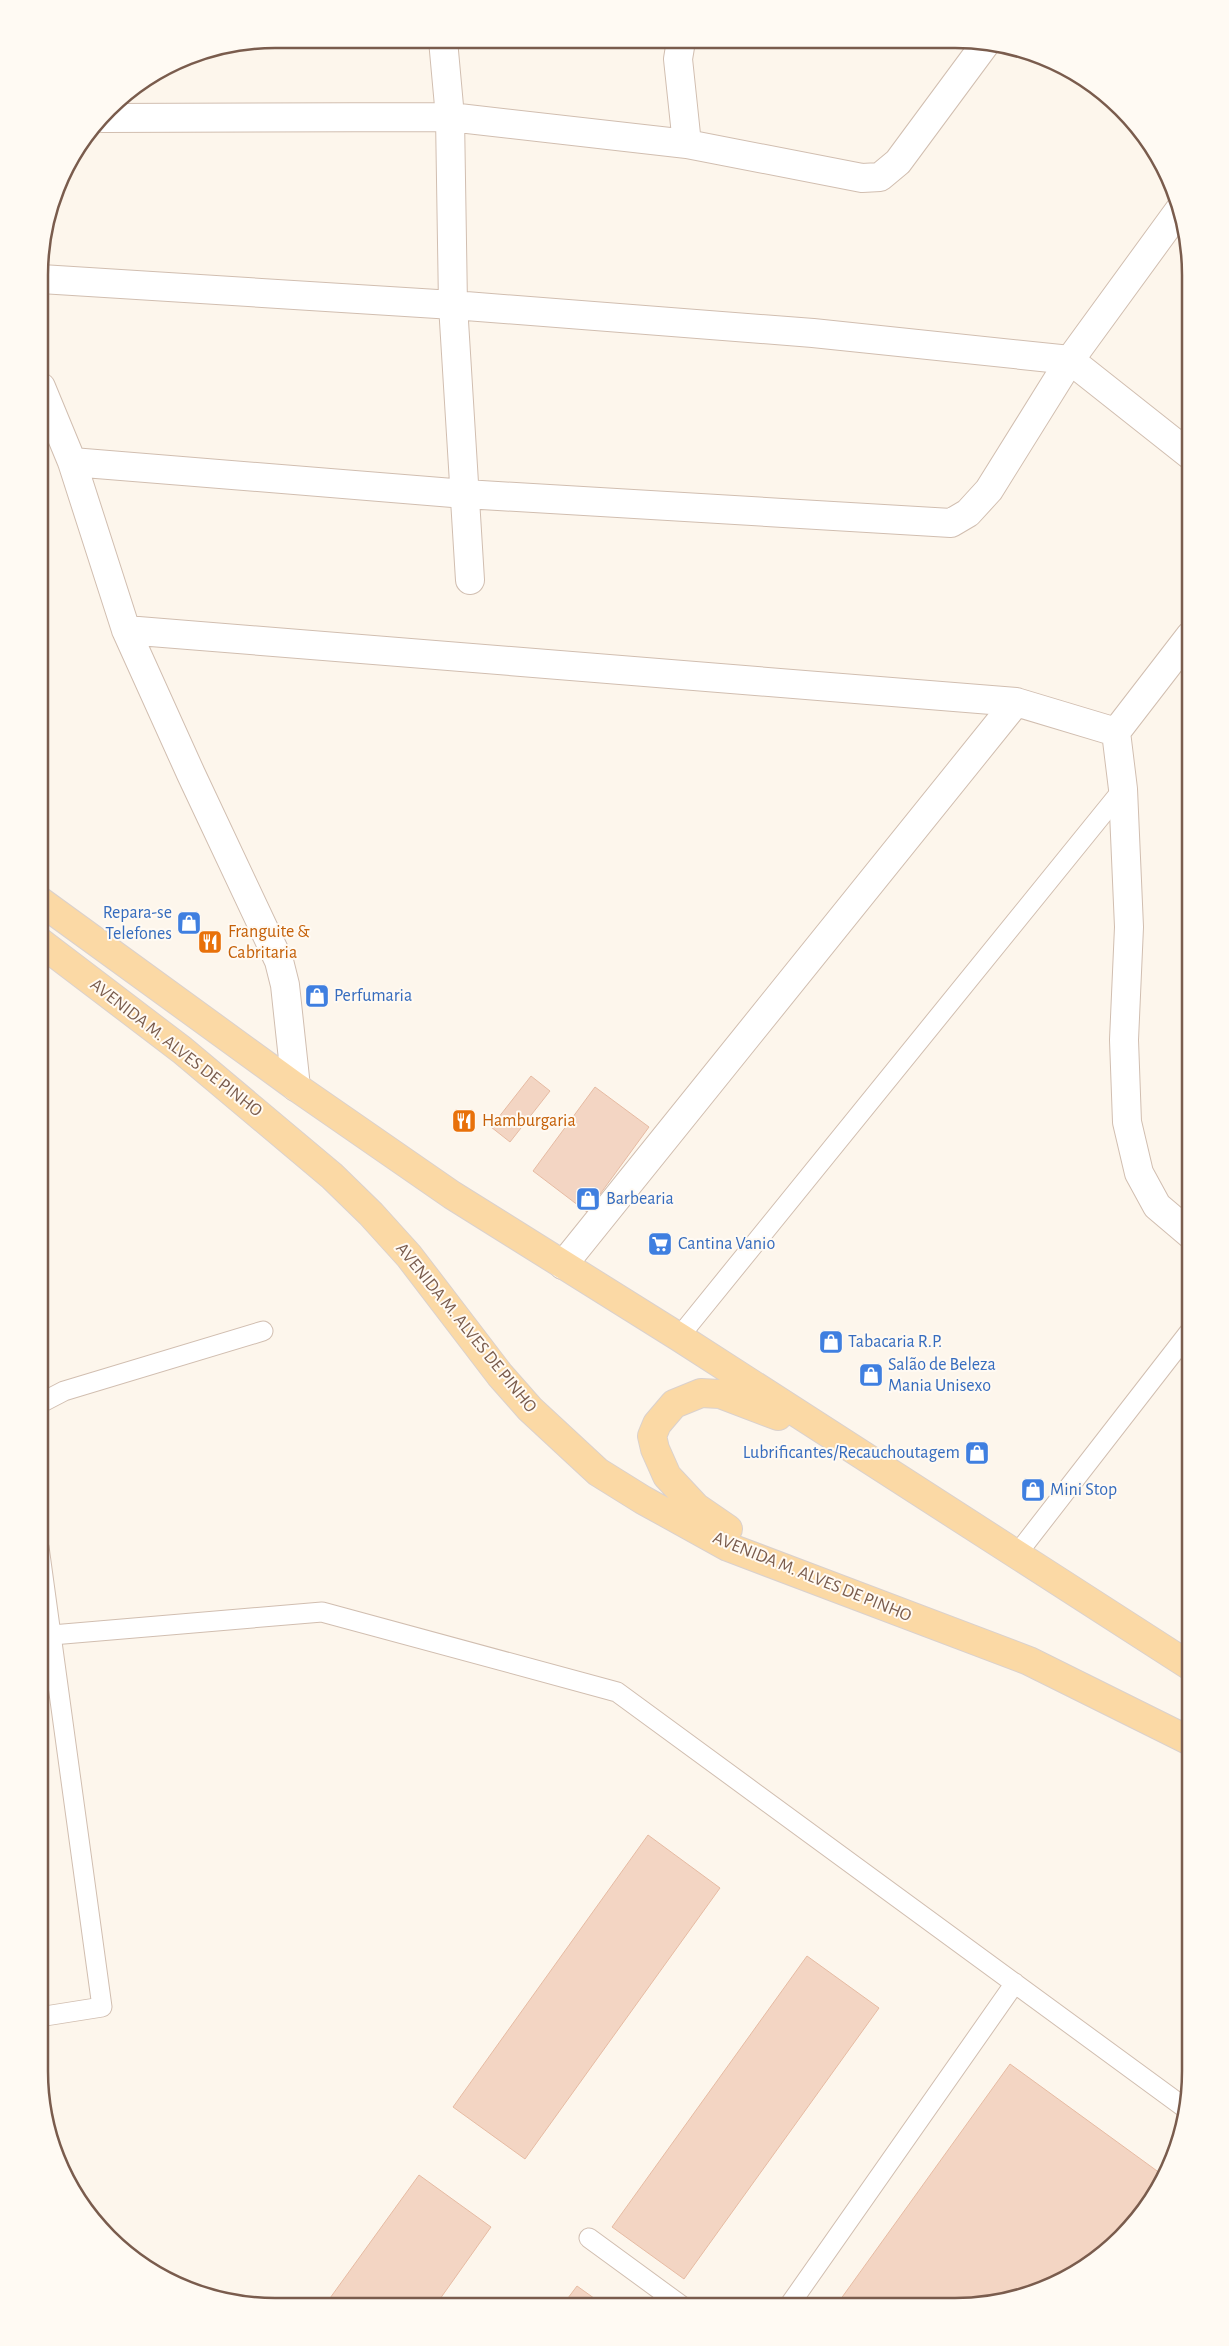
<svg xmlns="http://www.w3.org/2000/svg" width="1229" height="2346" font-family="'Alegreya Sans',sans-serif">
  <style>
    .building { fill: #f3d5c3; stroke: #e6bba3 }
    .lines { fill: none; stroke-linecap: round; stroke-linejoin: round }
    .service-casing { stroke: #d1beb0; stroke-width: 21 }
    .minor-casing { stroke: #d1beb0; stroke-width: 30 }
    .primary-casing { stroke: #dad1cd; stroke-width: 30 }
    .service { stroke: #fff; stroke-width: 19 }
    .minor { stroke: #fff; stroke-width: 28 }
    .primary { stroke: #fbd9a5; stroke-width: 28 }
    .labels { text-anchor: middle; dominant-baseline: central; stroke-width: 4; stroke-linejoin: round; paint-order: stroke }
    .shop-label { font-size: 18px; fill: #366cbe; stroke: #fffaf3; text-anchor: start }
    .food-label { font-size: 18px; fill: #c56008; stroke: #fffaf3; text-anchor: start }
    .street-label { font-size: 18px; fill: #7a5c4d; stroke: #fffaf3 }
    .rim { fill: none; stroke: #7a5c4d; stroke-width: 2.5 }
  </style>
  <rect width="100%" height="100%" fill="#fdf6ec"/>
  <path class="building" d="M531 1076 550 1091 510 1142 491 1127Z
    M595 1087 649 1127 587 1212 533 1171Z
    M648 1835 720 1888 525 2159 453 2107Z
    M807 1956 879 2008 684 2279 612 2227Z
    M1010 2064 1164 2176 1141 2215 1086 2267 1030 2295 955 2307H835Z
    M419 2175 491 2227 435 2306 325 2305Z
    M577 2286 605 2306H562Z"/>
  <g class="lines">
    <defs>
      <path id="service" d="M679 1337 1123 789
        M39 1404 64 1391 263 1331
        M1017 1554 1190 1331
        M52 1635 322 1612 617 1692 1185 2108
        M39 2017 102 2007 39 1547
        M589 2238 682 2306
        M788 2307 1015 1983"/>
      <path id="minor" d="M443 40 450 117 453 305 813 333 1070 360 1190 455
        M681 41 678 59 687 144
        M103 118 450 117 687 144 862 178 880 177 898 162 986 43
        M41 279 453 305 470 580
        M41 387 72 462 126 630 191 774 279 961 285 985 296 1087
        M72 462 465 494 951 523 968 513 989 490 1070 360 1180 209
        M126 630 1016 702 1116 732
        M1190 1234 1157 1206 1139 1173 1127 1122 1124 1040 1129 927 1123 789 1116 732 1190 636
        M563 1265 1016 702"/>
      <path id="primary" d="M40 901 296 1087 452 1195 679 1337 1190 1666
        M40 942 182 1050 332 1176 371 1214 409 1256 500 1375 530 1409 598 1472 643 1500 728 1547 1029 1661 1190 1741
        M728 1529 696 1507 667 1476 655 1449 652 1436 657 1424 674 1404 701 1393 720 1394 778 1416"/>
    </defs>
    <use href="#service" class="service-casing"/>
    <use href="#minor" class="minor-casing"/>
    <use href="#primary" class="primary-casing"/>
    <use href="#service" class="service"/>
    <use href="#minor" class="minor"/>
    <use href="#primary" class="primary"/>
  </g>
  <defs>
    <symbol id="shop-square" viewBox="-11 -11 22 22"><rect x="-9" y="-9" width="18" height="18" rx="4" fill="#3f7fe0" stroke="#fffaf3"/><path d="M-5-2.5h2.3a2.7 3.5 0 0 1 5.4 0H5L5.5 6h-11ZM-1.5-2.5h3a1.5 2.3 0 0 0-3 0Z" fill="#fff"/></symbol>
    <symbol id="restaurant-square" viewBox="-11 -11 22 22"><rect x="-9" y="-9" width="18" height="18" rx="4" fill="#e8710a" stroke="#fffaf3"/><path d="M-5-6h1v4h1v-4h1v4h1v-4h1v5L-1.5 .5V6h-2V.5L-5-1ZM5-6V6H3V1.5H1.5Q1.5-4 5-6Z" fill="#fff"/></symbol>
    <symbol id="supermarket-square" viewBox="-11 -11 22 22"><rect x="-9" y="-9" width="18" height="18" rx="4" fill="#3f7fe0" stroke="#fffaf3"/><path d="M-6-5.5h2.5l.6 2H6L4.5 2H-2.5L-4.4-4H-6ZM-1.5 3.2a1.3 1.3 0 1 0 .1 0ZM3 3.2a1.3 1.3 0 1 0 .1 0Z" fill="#fff"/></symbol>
  </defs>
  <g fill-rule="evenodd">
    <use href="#shop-square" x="175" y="909" width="28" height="28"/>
    <use href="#restaurant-square" x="196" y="928" width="28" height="28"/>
    <use href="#shop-square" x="303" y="982" width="28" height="28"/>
    <use href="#restaurant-square" x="450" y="1107" width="28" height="28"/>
    <use href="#shop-square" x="574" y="1185" width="28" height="28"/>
    <use href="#supermarket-square" x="646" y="1230" width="28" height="28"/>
    <use href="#shop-square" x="817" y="1328" width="28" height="28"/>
    <use href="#shop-square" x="857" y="1361" width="28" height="28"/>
    <use href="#shop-square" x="963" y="1439" width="28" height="28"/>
    <use href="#shop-square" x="1019" y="1476" width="28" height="28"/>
  </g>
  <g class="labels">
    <g class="shop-label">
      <text x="172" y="913" text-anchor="end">Repara-se<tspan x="172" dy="21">Telefones</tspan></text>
      <text x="334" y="996">Perfumaria</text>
      <text x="606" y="1199">Barbearia</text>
      <text x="678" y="1244">Cantina Vanio</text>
      <text x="848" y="1342">Tabacaria R.P.</text>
      <text x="888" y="1365">Salão de Beleza<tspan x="888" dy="21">Mania Unisexo</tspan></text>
      <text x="960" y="1453" text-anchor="end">Lubrificantes/Recauchoutagem</text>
      <text x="1050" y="1490">Mini Stop</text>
    </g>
    <g class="food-label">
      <text x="228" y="932">Franguite &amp;<tspan x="228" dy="21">Cabritaria</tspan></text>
      <text x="482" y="1121">Hamburgaria</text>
    </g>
    <g class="street-label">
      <text transform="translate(176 1048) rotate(38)">AVENIDA M. ALVES DE PINHO</text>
      <text transform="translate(466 1328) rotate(51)">AVENIDA M. ALVES DE PINHO</text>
      <text transform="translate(812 1577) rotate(22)">AVENIDA M. ALVES DE PINHO</text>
    </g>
  </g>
  <path d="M0 0H1229V2346H0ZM275 48H955A227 227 0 0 1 1182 275V2071A227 227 0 0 1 955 2298H275A227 227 0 0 1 48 2071V275A227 227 0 0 1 275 48Z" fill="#fffaf3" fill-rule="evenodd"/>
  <path class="rim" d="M275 48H955A227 227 0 0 1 1182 275V2071A227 227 0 0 1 955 2298H275A227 227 0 0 1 48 2071V275A227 227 0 0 1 275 48Z"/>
</svg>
